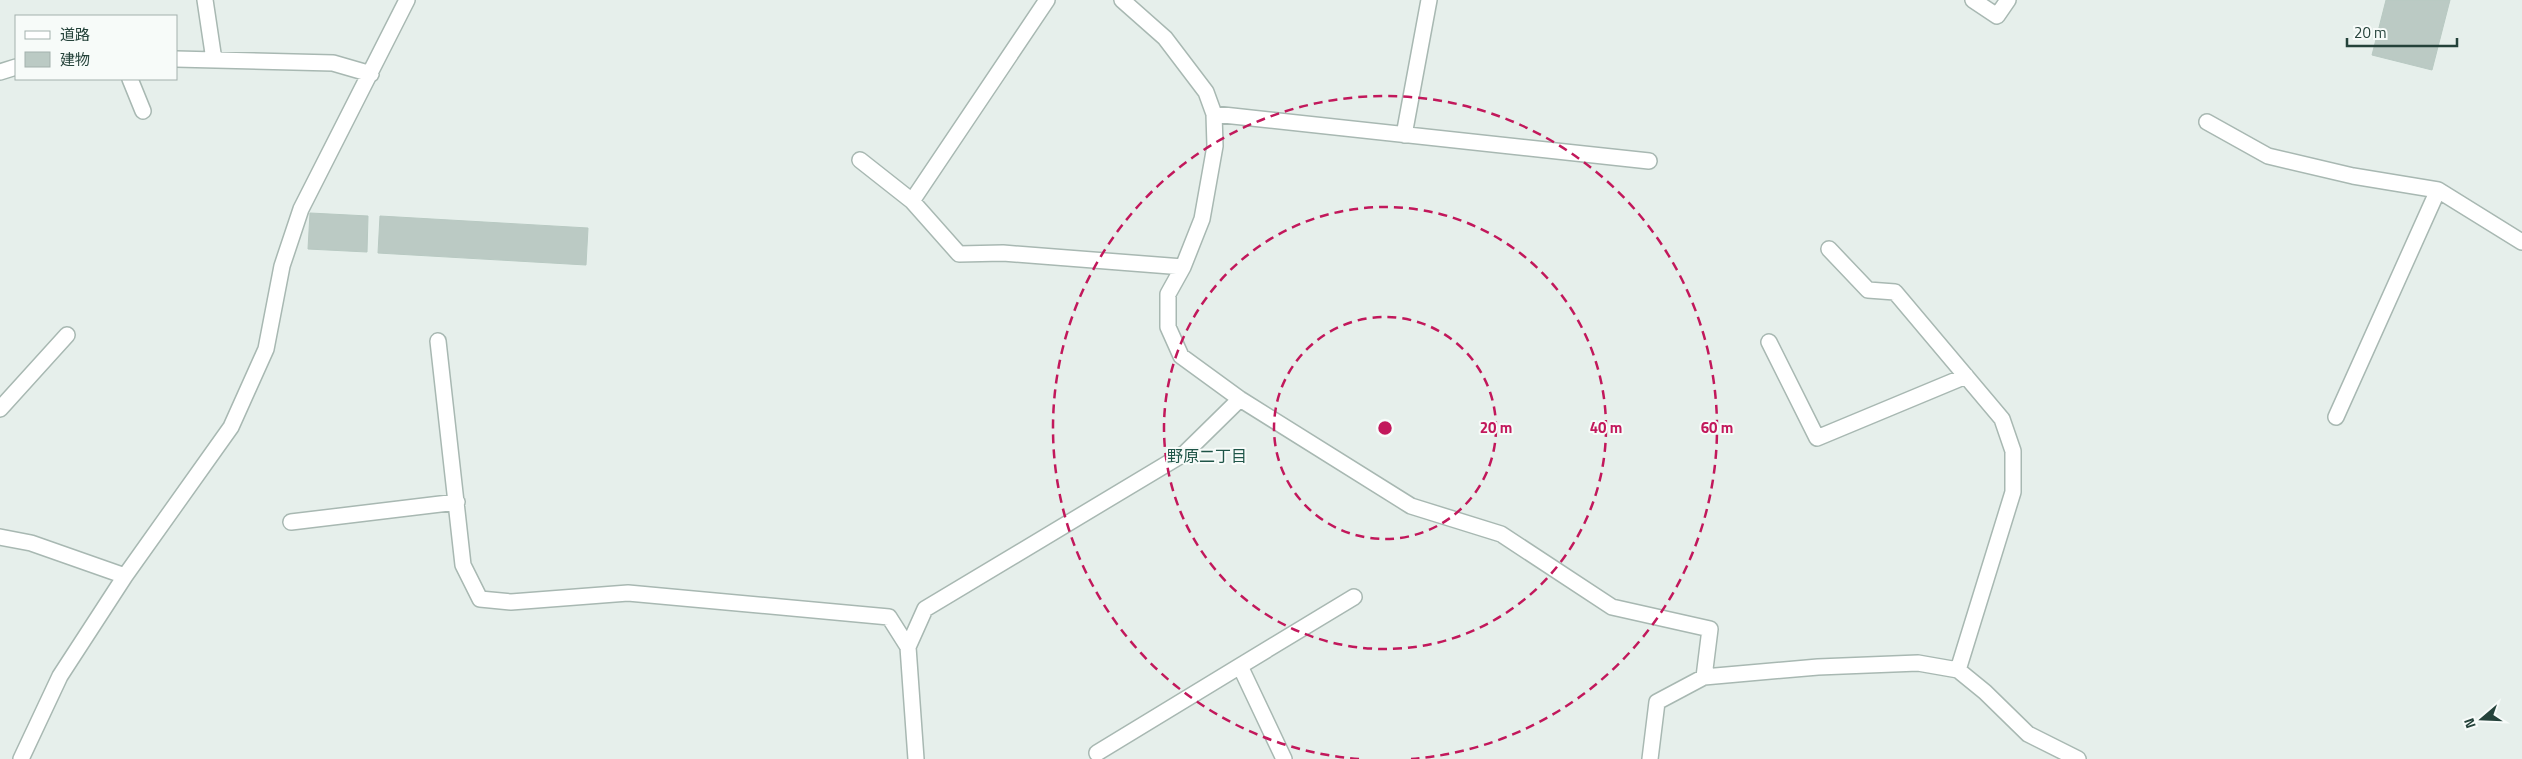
<svg xmlns="http://www.w3.org/2000/svg" width="2522" height="759" font-family="'Titillium Web','Noto Sans JP',sans-serif">
  <style>
    .building { fill: #bbcac4; stroke: #b8c9c2 }
    .lines { fill: none; stroke-linecap: round; stroke-linejoin: round }
    .minor-casing { stroke: #a8b8b2; stroke-width: 18 }
    .minor { stroke: #fff; stroke-width: 15 }
    .ring { fill: none; stroke: #c2185b; stroke-width: 2.5; stroke-dasharray: 9 6 }
    .labels { text-anchor: middle; dominant-baseline: central; stroke-width: 4; stroke-linejoin: round; paint-order: stroke }
    .neighbourhood-label { font-size: 16px; fill: #1f5548; stroke: #f7fbf9 }
    .centre { fill: #c2185b; stroke: #f7fbf9; stroke-width: 2.5 }
    .ring-label { font-size: 15px; text-anchor: middle; font-weight: bold; fill: #c2185b; stroke: #f7fbf9; stroke-width: 4; stroke-linejoin: round; paint-order: stroke }
  </style>
  <rect width="100%" height="100%" fill="#e6efeb"/>
  <path class="building" d="M2386 0H2450L2432 70 2372 55Z
    M310 213 368 216 367 252 308 249Z
    M380 216 588 228 586 265 378 253Z"/>
  <g class="lines">
    <defs>
      <path id="minor" d="M205 0 214 60
        M1122 0 1165 38 1206 92 1214 114 1215 146 1202 219 1183 267 1168 294V327L1181 356 1240 399 1411 506 1501 534 1612 607 1710 629 1704 677
        M1973 0 1997 16 2008 0
        M176 59 333 63 371 74
        M0 72 16 67
        M130 79 143 111
        M1214 114 1649 161
        M2207 122 2268 156 2353 176 2438 190 2522 242
        M1404 135 1429 0
        M860 160 912 201 959 254 1003 253 1183 267
        M912 201 1047 0
        M1829 249 1868 290 1895 292 2002 419 2013 451V492L1958 670
        M438 341 463 565 480 599 511 602 628 593 889 617 908 647
        M1769 342 1817 438 1966 376
        M0 409 67 335
        M2336 417 2438 190
        M291 522 457 502
        M0 537 31 543 125 576
        M1240 666 1354 597
        M1097 753 1240 666 1284 759
        M21 759 60 676 125 576 231 427 266 349 282 266 301 209 407 0
        M916 759 908 647 925 609 1185 453 1240 399
        M1650 759 1657 702 1704 677 1818 667 1918 663 1958 670 1985 692 2028 734 2078 759"/>
    </defs>
    <use href="#minor" class="minor-casing"/>
    <use href="#minor" class="minor"/>
  </g>
  <g class="ring">
    <circle cx="1385" cy="428" r="111"/>
    <circle cx="1385" cy="428" r="221"/>
    <path d="M1359 759A332 332 0 1 1 1411 759"/>
  </g>
  <g class="labels">
    <g class="neighbourhood-label">
      <text x="1207" y="456">野原二丁目</text>
    </g>
  </g>
  <circle cx="1385" cy="428" r="8" class="centre"/>
  <g class="ring-label">
    <text x="1496" y="433">20 m</text>
    <text x="1606" y="433">40 m</text>
    <text x="1717" y="433">60 m</text>
  </g>
  <rect x="15" y="15" width="162" height="65" fill="#f7fbf9" stroke="#a3b1ad"/>
  <rect x="25" y="31" width="25" height="8" fill="#ffffff" stroke="#a3b1ad"/>
  <text x="60" y="40" font-size="15" fill="#24423a">道路</text>
  <rect x="25" y="52" width="25" height="15" fill="#bbcac4" stroke="#a3b1ad"/>
  <text x="60" y="65" font-size="15" fill="#24423a">建物</text>
  <g transform="translate(2482 719) rotate(251)" stroke="#f7fbf9" stroke-width="4" paint-order="stroke">
  <path d="M0-4L9 19L0 12L-9 19Z" fill="#24423a"/>
  <text y="-8" font-size="14" font-weight="bold" text-anchor="middle" fill="#24423a">N</text>
  </g>
  <path d="M2347 38v8h110v-8" fill="none" stroke="#24423a" stroke-width="2.5"/>
  <text x="2354" y="38" font-size="15" fill="#24423a" stroke="#f7fbf9" stroke-width="4" paint-order="stroke">20 m</text>
</svg>
